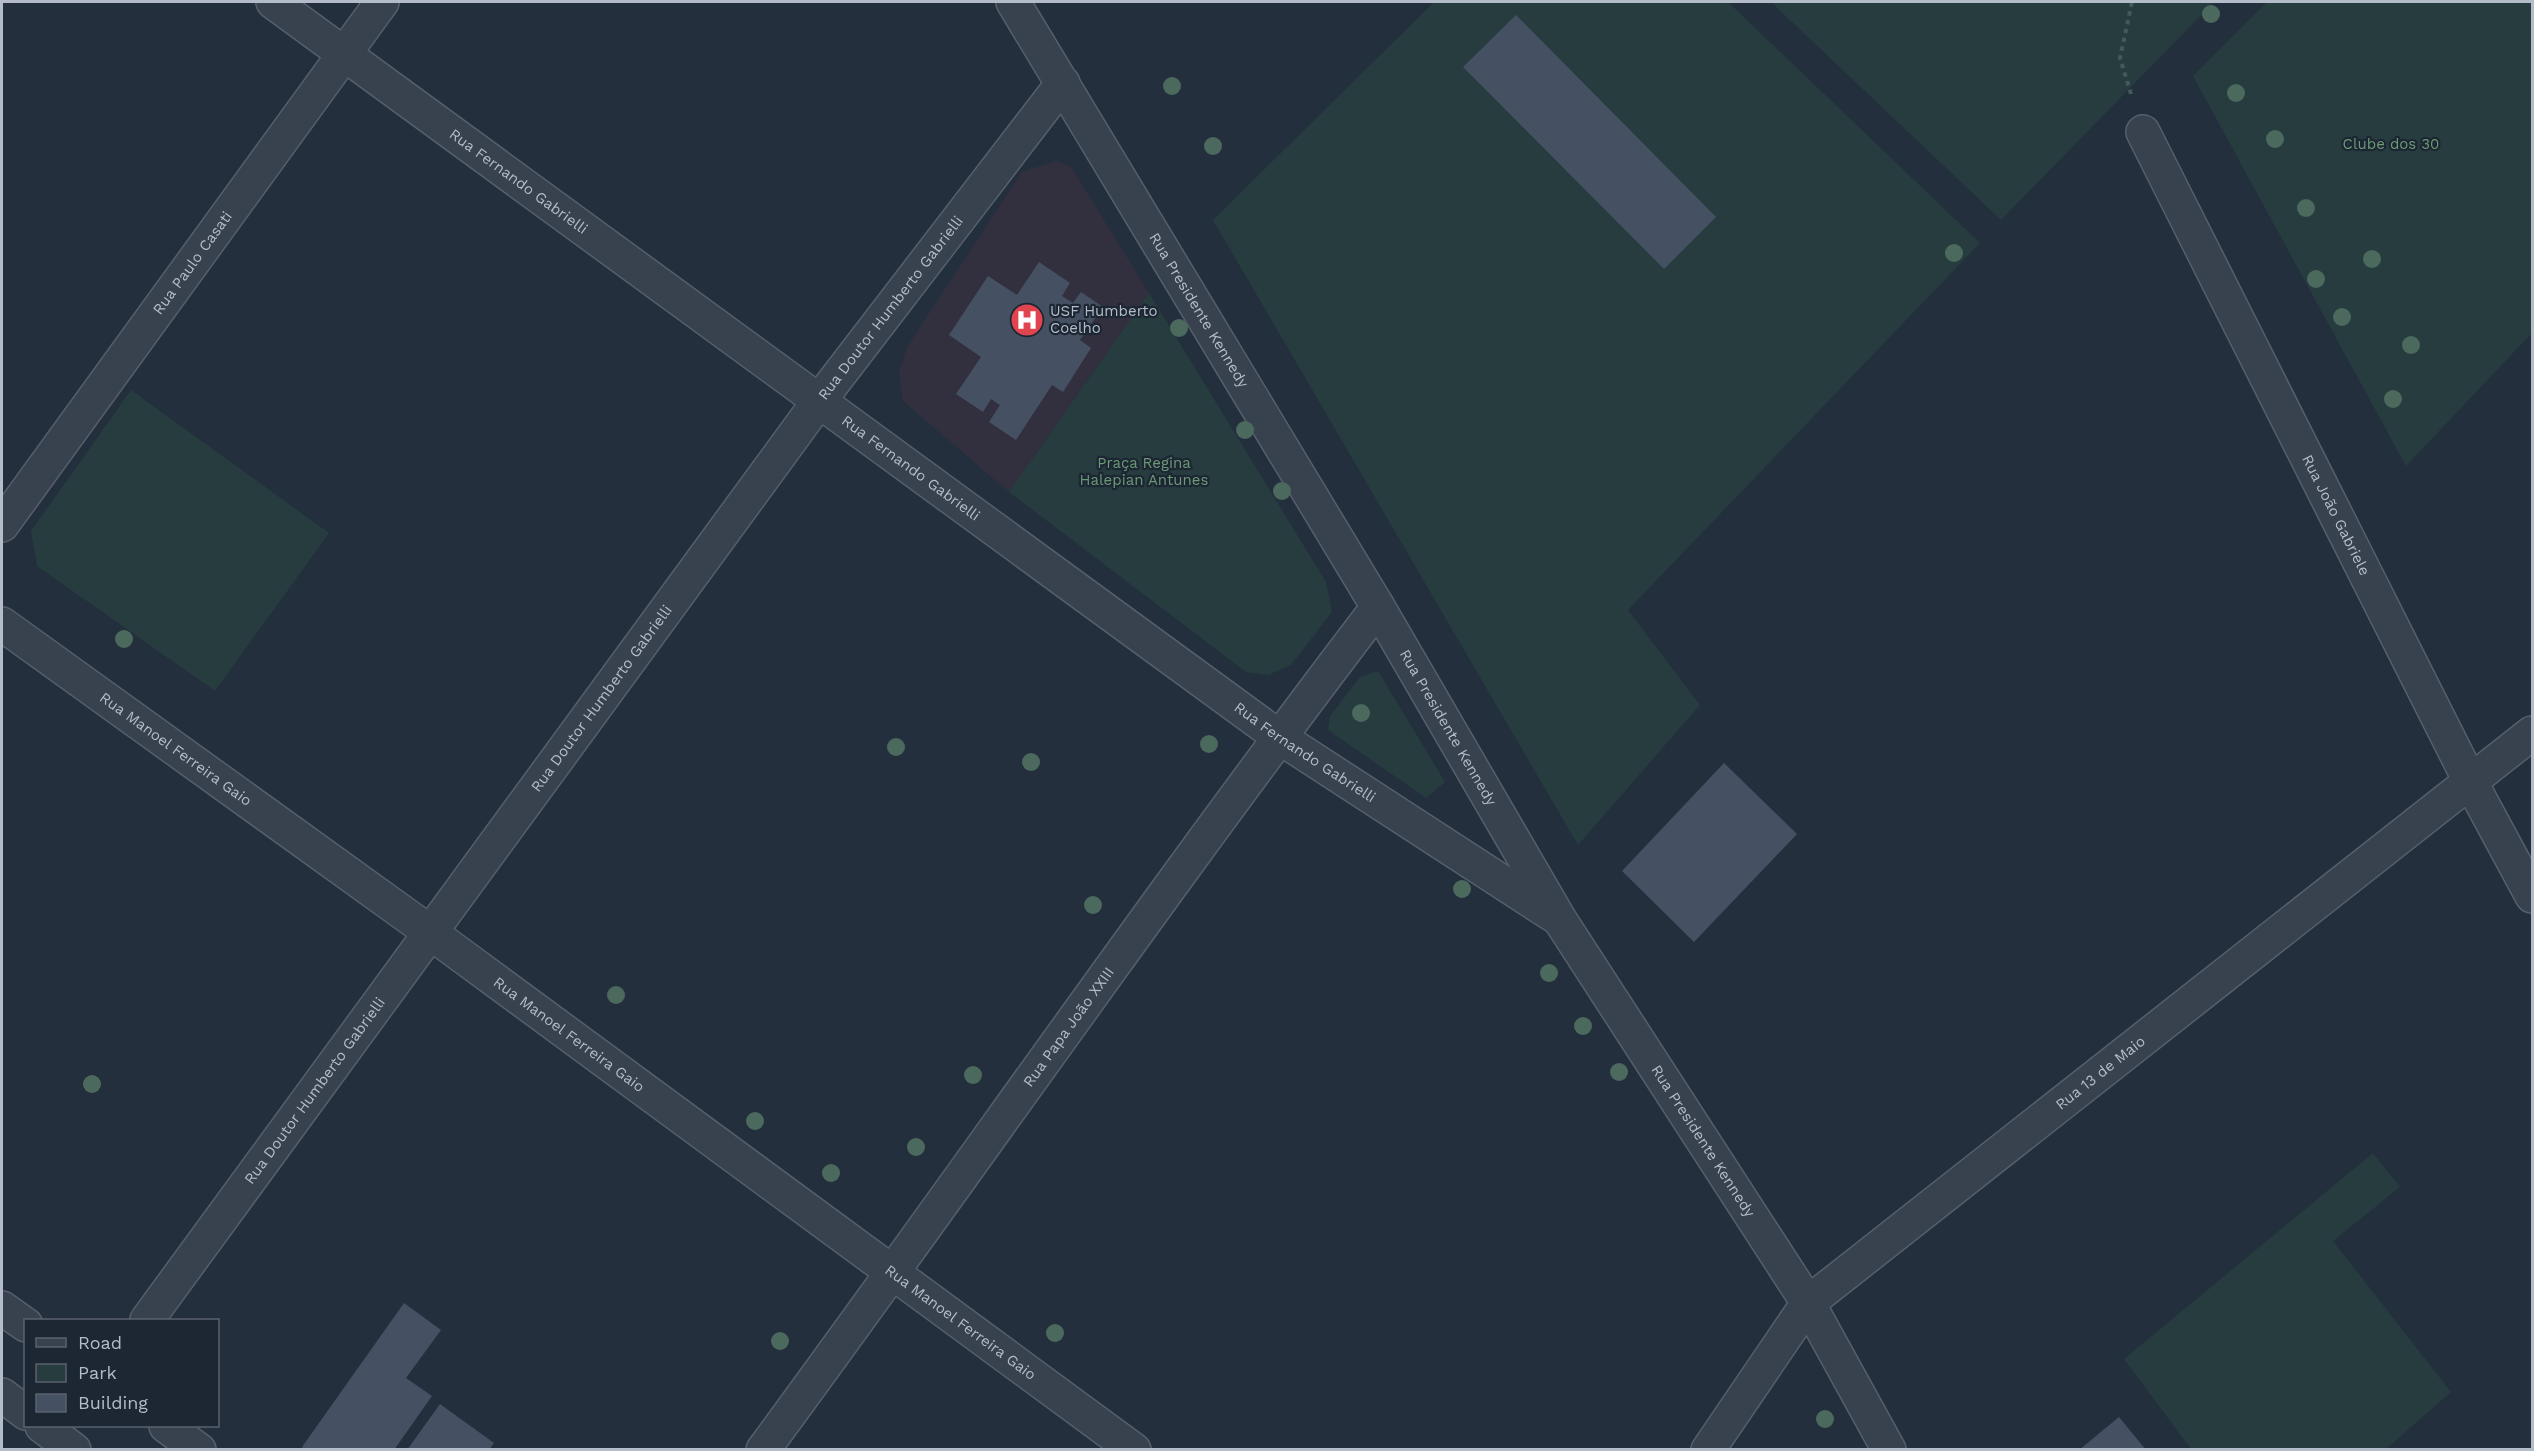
<svg xmlns="http://www.w3.org/2000/svg" width="2534" height="1451" font-family="'Work Sans',sans-serif">
  <style>
    .medical { fill: #32303f }
    .green { fill: #263c3f }
    .building { fill: #455162 }
    .lines { fill: none; stroke-linecap: round; stroke-linejoin: round }
    .minor-casing { stroke: #565f6c; stroke-width: 36 }
    .path { stroke: #44595c; stroke-width: 4; stroke-dasharray: 4.5 4.5; stroke-linecap: butt }
    .minor { stroke: #38414e; stroke-width: 33 }
    .tree { fill: #4b6a5d }
    .labels { text-anchor: middle; dominant-baseline: central; stroke-width: 4.5; stroke-linejoin: round; paint-order: stroke }
    .park-label { font-size: 15px; fill: #6b9a76; stroke: #1d2633 }
    .street-label { font-size: 15px; fill: #b4bcc9; stroke: #1d2633 }
    .poi-label { font-size: 15px; fill: #b4bcc9; stroke: #1d2633; text-anchor: start }
  </style>
  <rect width="100%" height="100%" fill="#242f3e"/>
  <path class="medical" d="M1056 161 1071 167 1149 293 1009 492 903 401 899 372 907 347 1022 172Z"/>
  <path class="green" d="M1434 2H1728L1980 243 1628 610 1700 705 1578 845 1213 220Z
    M1771 2H2214L2001 220Z
    M2267 2H2532V333L2406 466 2193 76Z
    M1149 293 1326 582 1332 612 1291 665 1268 675 1246 672 1009 492Z
    M131 390 329 533 215 691 37 566 31 531Z
    M1378 671 1445 782 1426 798 1328 730 1330 716 1360 677Z
    M2373 1153 2400 1187 2333 1241 2451 1392 2386 1449H2191L2124 1359Z"/>
  <path class="building" d="M1516 15 1716 217 1664 269 1463 67Z
    M1039 262 1070 283 1062 296 1073 303 1081 292 1103 307 1080 340 1091 348 1063 392 1052 385 1016 440 989 422 1000 405 991 399 983 412 956 394 981 357 949 335 988 276 1017 295Z
    M1724 763 1797 834 1694 942 1622 871Z
    M404 1303 441 1330 406 1378 432 1396 394 1450H305L302 1447Z
    M440 1404 494 1443 489 1450H407Z
    M2119 1417 2146 1450H2079Z"/>
  <g class="lines">
    <defs>
      <g id="minor">
        <path id="s1" d="M273 2 1279 737 1556 917"/>
        <path id="s2" d="M1013 2 1378 607 1560 920 1808 1303 1889 1450"/>
        <path id="s3" d="M2143 132 2470 781 2532 896"/>
        <path id="s4" d="M2 525 382 2"/>
        <path id="s5" d="M2 624 431 933 1134 1450"/>
        <path d="M2 1308 26 1325"/>
        <path id="s6" d="M147 1320 819 401 1063 83"/>
        <path d="M2 1395 26 1413"/>
        <path d="M42 1426 74 1450"/>
        <path d="M166 1426 199 1450"/>
        <path id="s7" d="M763 1450C969 1170 1167 883 1378 607"/>
        <path id="s8" d="M1708 1450 1808 1303 2532 733"/>
      </g>
    </defs>
    <use href="#minor" class="minor-casing"/>
    <path class="path" d="M2131 94 2120 58 2132 2"/>
    <use href="#minor" class="minor"/>
  </g>
  <g class="tree">
    <circle cx="2211" cy="14" r="9"/>
    <circle cx="1172" cy="86" r="9"/>
    <circle cx="2236" cy="93" r="9"/>
    <circle cx="2275" cy="139" r="9"/>
    <circle cx="1213" cy="146" r="9"/>
    <circle cx="2306" cy="208" r="9"/>
    <circle cx="1954" cy="253" r="9"/>
    <circle cx="2372" cy="259" r="9"/>
    <circle cx="2316" cy="279" r="9"/>
    <circle cx="2342" cy="317" r="9"/>
    <circle cx="1179" cy="328" r="9"/>
    <circle cx="2411" cy="345" r="9"/>
    <circle cx="2393" cy="399" r="9"/>
    <circle cx="1245" cy="430" r="9"/>
    <circle cx="1282" cy="491" r="9"/>
    <circle cx="124" cy="639" r="9"/>
    <circle cx="1361" cy="713" r="9"/>
    <circle cx="1209" cy="744" r="9"/>
    <circle cx="896" cy="747" r="9"/>
    <circle cx="1031" cy="762" r="9"/>
    <circle cx="1462" cy="889" r="9"/>
    <circle cx="1093" cy="905" r="9"/>
    <circle cx="1549" cy="973" r="9"/>
    <circle cx="616" cy="995" r="9"/>
    <circle cx="1583" cy="1026" r="9"/>
    <circle cx="1619" cy="1072" r="9"/>
    <circle cx="973" cy="1075" r="9"/>
    <circle cx="92" cy="1084" r="9"/>
    <circle cx="755" cy="1121" r="9"/>
    <circle cx="916" cy="1147" r="9"/>
    <circle cx="831" cy="1173" r="9"/>
    <circle cx="1055" cy="1333" r="9"/>
    <circle cx="780" cy="1341" r="9"/>
    <circle cx="1825" cy="1419" r="9"/>
  </g>
  <defs>
    <symbol id="hospital-disc" viewBox="-11 -11 22 22"><circle r="9.5" fill="#e0444e" stroke="#1d2633"/><path d="M-5-5h3v3.5h4V-5h3V5h-3V1.5h-4V5h-3Z" fill="#fff"/></symbol>
  </defs>
  <g fill-rule="evenodd">
    <use href="#hospital-disc" x="1008" y="301" width="38" height="38"/>
  </g>
  <g class="labels">
    <g class="park-label">
      <text x="2391" y="144">Clube dos 30</text>
      <text x="1144" y="463">Praça Regina<tspan x="1144" dy="17">Halepian Antunes</tspan></text>
    </g>
    <g class="street-label">
      <text stroke="none"><textPath href="#s1" startOffset="304">Rua Fernando Gabrielli</textPath></text>
      <text stroke="none"><textPath href="#s4" startOffset="324">Rua Paulo Casati</textPath></text>
      <text stroke="none"><textPath href="#s6" startOffset="1256">Rua Doutor Humberto Gabrielli</textPath></text>
      <text stroke="none"><textPath href="#s2" startOffset="360">Rua Presidente Kennedy</textPath></text>
      <text stroke="none"><textPath href="#s1" startOffset="790">Rua Fernando Gabrielli</textPath></text>
      <text stroke="none"><textPath href="#s3" startOffset="429">Rua João Gabriele</textPath></text>
      <text stroke="none"><textPath href="#s6" startOffset="770">Rua Doutor Humberto Gabrielli</textPath></text>
      <text stroke="none"><textPath href="#s2" startOffset="846">Rua Presidente Kennedy</textPath></text>
      <text stroke="none"><textPath href="#s5" startOffset="214">Rua Manoel Ferreira Gaio</textPath></text>
      <text stroke="none"><textPath href="#s1" startOffset="1276">Rua Fernando Gabrielli</textPath></text>
      <text stroke="none"><textPath href="#s7" startOffset="522">Rua Papa João XXIII</textPath></text>
      <text stroke="none"><textPath href="#s5" startOffset="700">Rua Manoel Ferreira Gaio</textPath></text>
      <text stroke="none"><textPath href="#s8" startOffset="550">Rua 13 de Maio</textPath></text>
      <text stroke="none"><textPath href="#s6" startOffset="284">Rua Doutor Humberto Gabrielli</textPath></text>
      <text stroke="none"><textPath href="#s2" startOffset="1332">Rua Presidente Kennedy</textPath></text>
      <text stroke="none"><textPath href="#s5" startOffset="1186">Rua Manoel Ferreira Gaio</textPath></text>
    </g>
    <g class="poi-label">
      <text x="1050" y="311">USF Humberto<tspan x="1050" dy="17">Coelho</tspan></text>
    </g>
  </g>
  <rect width="2534" height="1451" fill="none" stroke="#b4bcc9" stroke-width="6"/>
  <rect x="24" y="1319" width="195" height="108" fill="#1d2633" stroke="#59626f" stroke-width="1.5"/>
  <rect x="36" y="1338" width="30" height="9" fill="#38414e" stroke="#59626f" stroke-width="1.5"/>
  <text x="78" y="1349" font-size="18" fill="#b4bcc9">Road</text>
  <rect x="36" y="1364" width="30" height="18" fill="#263c3f" stroke="#59626f" stroke-width="1.5"/>
  <text x="78" y="1379" font-size="18" fill="#b4bcc9">Park</text>
  <rect x="36" y="1394" width="30" height="18" fill="#455162" stroke="#59626f" stroke-width="1.5"/>
  <text x="78" y="1409" font-size="18" fill="#b4bcc9">Building</text>
</svg>
